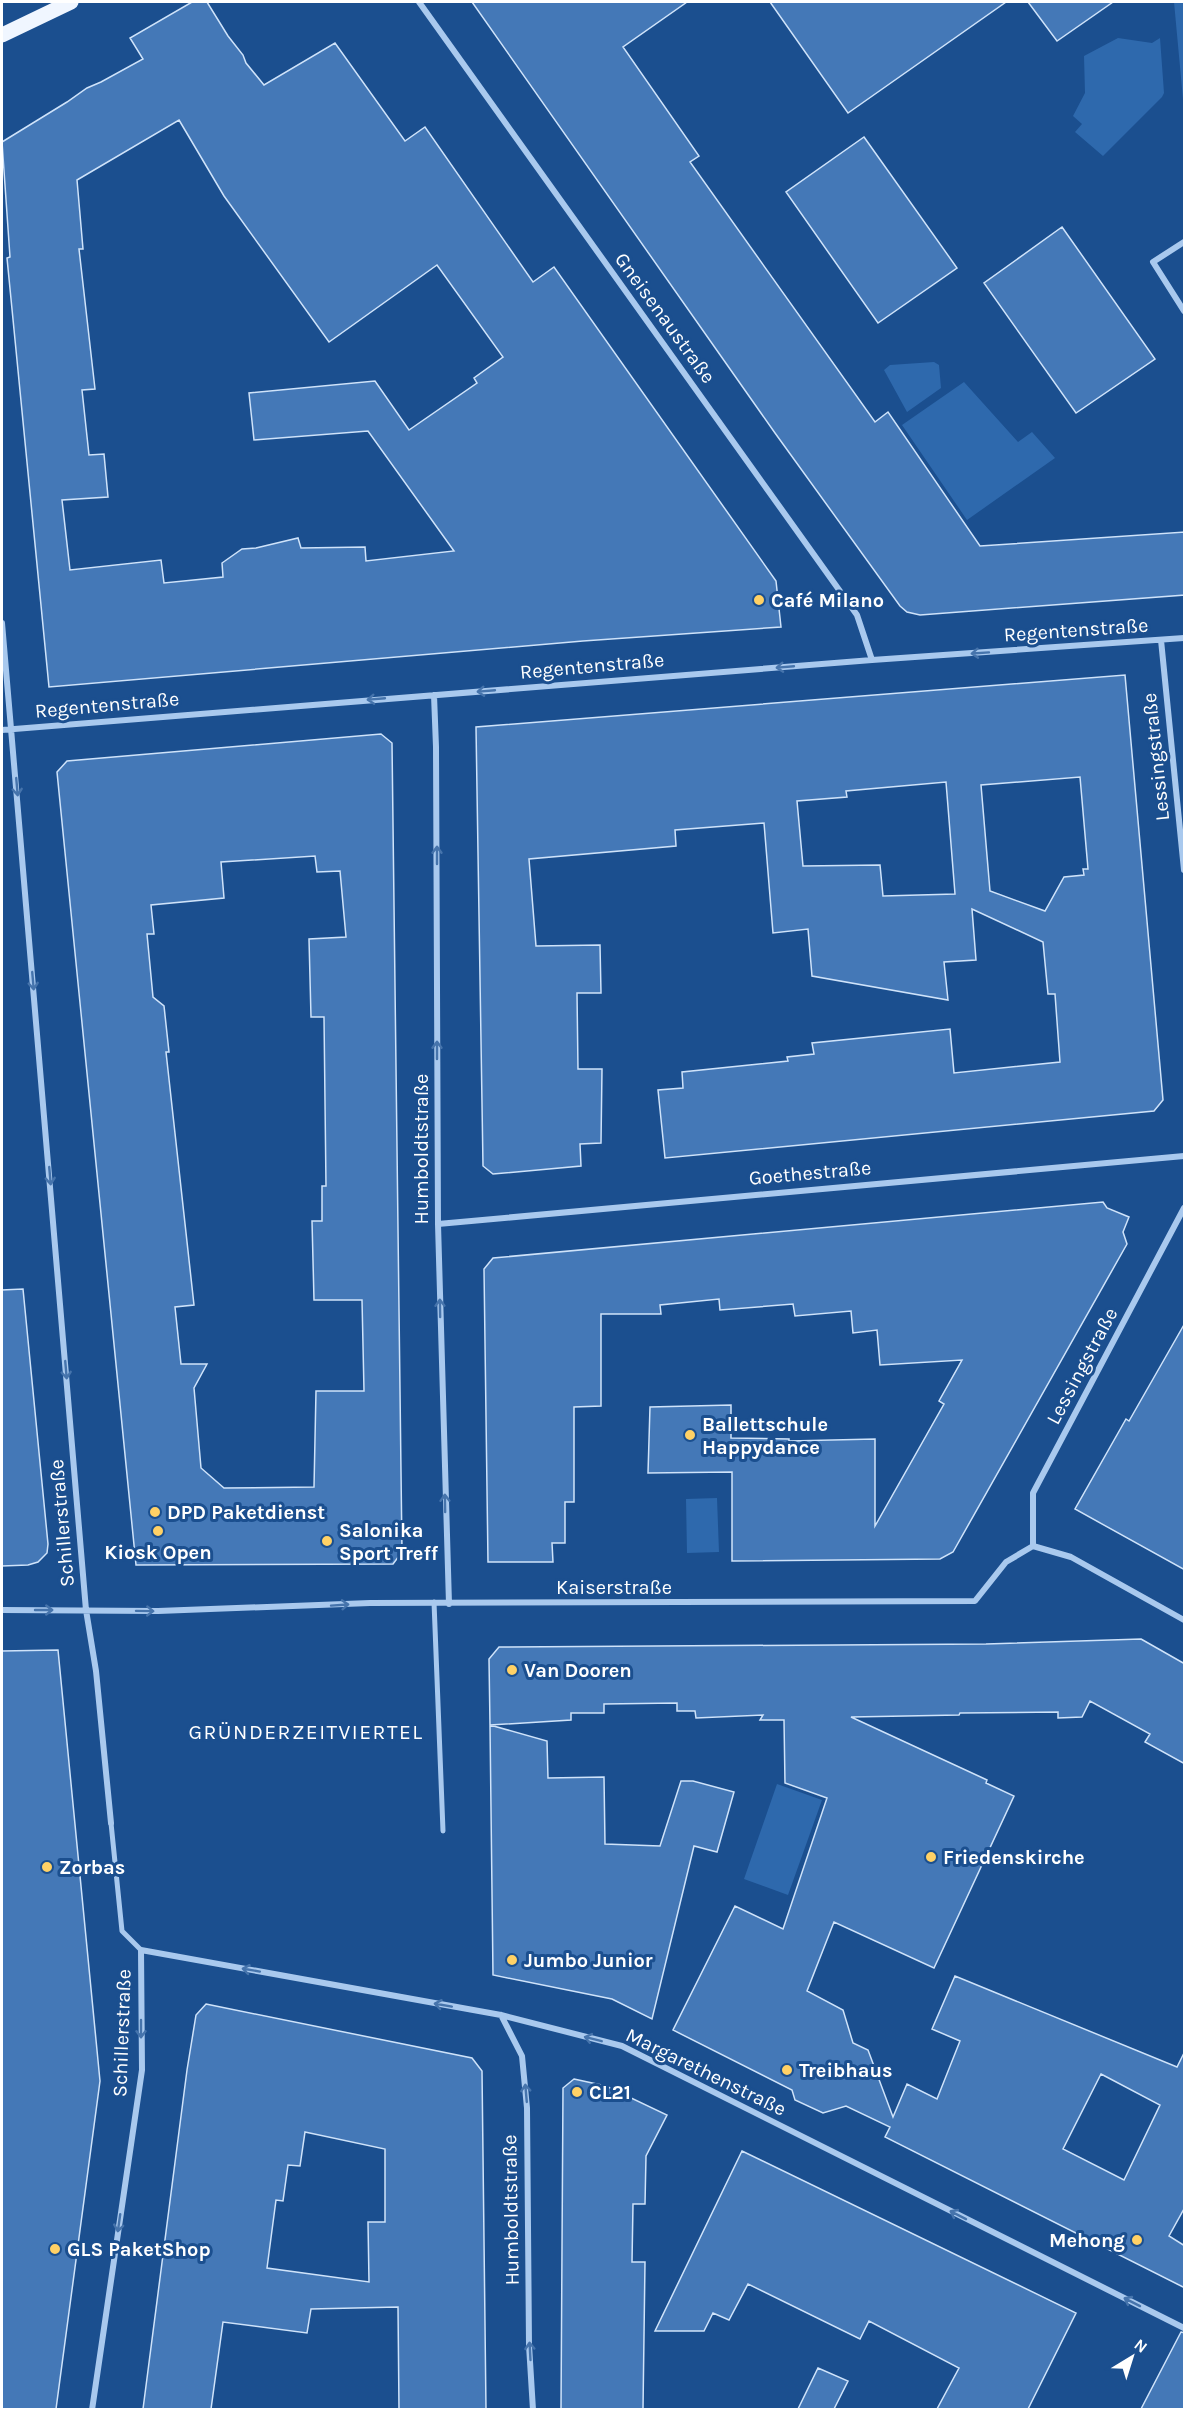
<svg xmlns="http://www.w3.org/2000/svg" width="1186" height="2411" font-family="Karla,sans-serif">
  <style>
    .green { fill: #2e69ad }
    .building { fill: #4478b7; stroke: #cfe3fa; stroke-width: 1.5; fill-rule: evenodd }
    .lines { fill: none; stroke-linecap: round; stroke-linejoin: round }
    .pedestrian { stroke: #a9c9ee; stroke-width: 5 }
    .minor { stroke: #a9c9ee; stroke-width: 6 }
    .primary { stroke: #f0f6ff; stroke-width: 15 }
    .oneway { stroke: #4674ac }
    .poi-dot { fill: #ffd166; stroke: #1b4f8f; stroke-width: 2 }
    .labels { text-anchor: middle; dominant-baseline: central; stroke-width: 6; stroke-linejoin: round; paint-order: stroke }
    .street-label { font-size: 20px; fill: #fff; stroke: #1b4f8f }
    .poi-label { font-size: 20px; font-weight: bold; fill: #fff; stroke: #1b4f8f; text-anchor: start }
    .neighbourhood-label { font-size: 21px; letter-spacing: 1.5px; fill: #fff; stroke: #1b4f8f }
  </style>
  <rect width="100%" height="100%" fill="#1b4f8f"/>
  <path class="green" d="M1174 2H1184V110Z
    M1118 38 1152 43 1160 38 1164 93 1162 97 1103 156 1075 132 1082 124 1073 116 1085 93 1084 56Z
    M934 362 939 365 941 388 907 412 884 370 890 365Z
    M964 382 1018 442 1032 432 1055 458 967 520 902 425Z
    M717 1498 719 1552 687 1553 686 1499Z
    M777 1784 822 1800 788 1895 744 1879Z"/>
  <path class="building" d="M192 2H207L228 36 243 55 246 63 264 85 335 43 405 141 425 127 533 282 554 267 776 581 781 627 583 641 49 687 7 258 10 257 2 142 67 102 87 88 101 82 143 59 130 38ZM179 120 224 196 329 342 437 265 503 357 474 378 477 383 409 430 375 381 249 393 254 440 368 431 454 551 366 561 365 547 301 548 298 538 256 548 242 549 222 563 223 577 164 583 161 560 70 570 62 500 108 497 104 454 89 455 82 390 95 389 79 249H83L77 180Z
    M472 2H687L623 47 699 156 690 162 875 422 888 412 980 546 1185 532V595L920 615 907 612 900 606 775 433Z
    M770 2H1006L848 113Z
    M1028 2H1113L1057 41Z
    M864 137 957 268 878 323 786 192Z
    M1062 227 1155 359 1076 413 984 283Z
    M1125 675 1163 1100 1154 1111 665 1158 658 1090 683 1088 682 1072 788 1061 787 1057 814 1054 812 1043 950 1029 954 1073 1060 1062 1055 994H1048L1043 942 972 909 976 960 944 962 948 1000 812 976 808 929 773 933 764 823 675 830 676 846 529 859 536 946 600 945 601 993H577L578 1069H602L601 1143 580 1144 581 1166 493 1174 483 1166 476 727ZM1080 777 1088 869H1083L1084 875 1064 877 1045 911 990 891 981 785ZM946 782 955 894 883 896 880 865 803 866 797 801 847 797 846 791Z
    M381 734 392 743 402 1552 393 1564 136 1565 57 772 67 761ZM315 856 317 872 340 871 346 937 309 939 311 1017H324L326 1186H322V1221H312L314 1300H362L364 1391H316L314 1487 224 1488 201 1468 194 1388 207 1364H181L175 1307 194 1305 166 1052H169L164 1006 153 997 147 934H154L151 905 224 898 221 862Z
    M1103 1202 1107 1208 1129 1217 1123 1232 1127 1244 953 1552 940 1559 732 1561V1472L648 1473 650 1407 731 1405V1438L789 1439V1441L875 1439V1526L944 1404 939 1401 962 1360 880 1365 877 1330 853 1333 851 1311 795 1316 793 1304 720 1310 719 1299 660 1305 661 1314H601V1406L574 1407V1502H565V1543H552L553 1562H488L484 1269 493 1258Z
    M23 1289 48 1544 47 1553 38 1562 28 1565 2 1566V1290Z
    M1185 1323V1570L1075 1509 1126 1419 1129 1421Z
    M1141 1639 1185 1664V1764L1145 1742 1150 1734 1090 1701 1082 1717 1058 1718V1712L960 1713 959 1715 851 1717 987 1780 986 1783 1014 1796 934 1968 834 1922 807 1991 843 2010 853 2043 868 2050 893 2117 907 2084 937 2099 960 2041 932 2029 955 1976 1177 2067 1185 2051V2207L1169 2236 1185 2246V2288L885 2137 890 2127 846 2106 823 2113 795 2100 792 2090 673 2030 735 1906 783 1929 827 1798 785 1783 784 1720H760L763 1715 696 1718 695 1711H677V1703L604 1704V1713H571V1720L490 1725 489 1659 499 1647 986 1644ZM1101 2074 1160 2105 1124 2180 1063 2149Z
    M58 1650 100 2081 56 2409H2V1651Z
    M490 1725 547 1741 548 1778 604 1777 605 1844 660 1846 681 1781H693L734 1792 717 1852 694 1846 652 2019 612 1999 493 1975Z
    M206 2004 472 2058 482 2071 486 2409H399L398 2307 311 2309 307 2333 223 2322 211 2409H143L187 2070 196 2015ZM305 2132 385 2149V2222H368L369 2282 267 2268 276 2200 283 2201 288 2165 300 2166Z
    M574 2079 606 2086 667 2115 646 2156 645 2204H633L632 2262H645L643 2409H561L563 2088Z
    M742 2151 1076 2313 1028 2409H937L959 2368 869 2321 860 2339 748 2284 729 2320 713 2313 704 2331H655Z
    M1181 2332 1185 2333V2409H1141Z
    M818 2368 848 2381 834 2409H798Z"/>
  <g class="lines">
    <path class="pedestrian" d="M434 1602 443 1831
      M111 1823 122 1931 141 1950"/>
    <path class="minor" d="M419 2 857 615 872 660
      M1184 242 1153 262 1184 311
      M2 623 86 1610 96 1671 111 1823
      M1161 640 1184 870
      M434 695 436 747 438 1224 449 1604
      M2 730 872 660 1184 638
      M438 1224 1184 1156
      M1033 1546V1493L1184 1208
      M2 1610 158 1611 370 1603 975 1601 1006 1562 1033 1546 1071 1557 1184 1620
      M501 2015 522 2056 527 2108 529 2345 533 2410
      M92 2410 142 2070 141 1950 501 2015 622 2046 1184 2328"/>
    <path class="primary" d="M2 35 71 2"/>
  </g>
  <defs><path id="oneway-shaft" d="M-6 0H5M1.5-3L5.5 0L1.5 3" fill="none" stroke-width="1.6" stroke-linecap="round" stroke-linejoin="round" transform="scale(1.5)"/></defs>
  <g class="oneway">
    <use href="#oneway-shaft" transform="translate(980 653) rotate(176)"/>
    <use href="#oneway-shaft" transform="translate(785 667) rotate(175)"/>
    <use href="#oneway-shaft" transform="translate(486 691) rotate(175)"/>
    <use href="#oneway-shaft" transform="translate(376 699) rotate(175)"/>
    <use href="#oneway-shaft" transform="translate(17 787) rotate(85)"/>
    <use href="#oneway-shaft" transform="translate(437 855) rotate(-90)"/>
    <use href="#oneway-shaft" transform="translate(33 981) rotate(85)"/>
    <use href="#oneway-shaft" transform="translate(437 1050) rotate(-90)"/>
    <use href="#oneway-shaft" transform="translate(50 1176) rotate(85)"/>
    <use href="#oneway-shaft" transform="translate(440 1308) rotate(-91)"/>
    <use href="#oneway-shaft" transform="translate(66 1370) rotate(85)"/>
    <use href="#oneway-shaft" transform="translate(445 1503) rotate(-91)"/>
    <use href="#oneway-shaft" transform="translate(340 1605) rotate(-4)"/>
    <use href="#oneway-shaft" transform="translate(44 1610)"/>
    <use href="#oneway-shaft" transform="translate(145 1611) rotate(1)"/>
    <use href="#oneway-shaft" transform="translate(251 1970) rotate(-170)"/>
    <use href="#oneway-shaft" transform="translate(443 2005) rotate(-170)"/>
    <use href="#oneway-shaft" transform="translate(141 2029) rotate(90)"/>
    <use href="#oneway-shaft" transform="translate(593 2039) rotate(-166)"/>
    <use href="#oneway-shaft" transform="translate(526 2093) rotate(-95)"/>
    <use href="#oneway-shaft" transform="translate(958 2215) rotate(-153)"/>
    <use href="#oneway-shaft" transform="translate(119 2223) rotate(98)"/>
    <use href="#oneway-shaft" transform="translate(1132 2302) rotate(-153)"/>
    <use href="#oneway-shaft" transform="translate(530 2351) rotate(-93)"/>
  </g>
  <g class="poi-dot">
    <circle cx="759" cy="600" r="6"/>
    <circle cx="690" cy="1435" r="6"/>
    <circle cx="155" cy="1512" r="6"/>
    <circle cx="158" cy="1531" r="6"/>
    <circle cx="327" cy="1541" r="6"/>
    <circle cx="512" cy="1670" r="6"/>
    <circle cx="931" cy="1857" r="6"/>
    <circle cx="47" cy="1867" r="6"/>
    <circle cx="512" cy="1960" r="6"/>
    <circle cx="787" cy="2070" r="6"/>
    <circle cx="577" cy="2092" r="6"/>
    <circle cx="1137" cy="2240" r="6"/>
    <circle cx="55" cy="2249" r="6"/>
  </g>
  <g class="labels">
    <g class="street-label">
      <text transform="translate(665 318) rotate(54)">Gneisenaustraße</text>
      <text transform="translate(1076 630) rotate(-4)">Regentenstraße</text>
      <text transform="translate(592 666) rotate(-5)">Regentenstraße</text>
      <text transform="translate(107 705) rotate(-5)">Regentenstraße</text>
      <text transform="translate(1156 757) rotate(-96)">Lessingstraße</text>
      <text transform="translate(421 1149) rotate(-90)">Humboldtstraße</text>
      <text transform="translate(810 1173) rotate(-5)">Goethestraße</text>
      <text transform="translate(1082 1366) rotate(-62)">Lessingstraße</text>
      <text transform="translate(62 1523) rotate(-95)">Schillerstraße</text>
      <text x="614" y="1587">Kaiserstraße</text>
      <text transform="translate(122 2033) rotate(-88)">Schillerstraße</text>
      <text transform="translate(706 2072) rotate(26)">Margarethenstraße</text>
      <text transform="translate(511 2210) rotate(-91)">Humboldtstraße</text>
    </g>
    <g class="poi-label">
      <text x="771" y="600">Café Milano</text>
      <text x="702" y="1424">Ballettschule<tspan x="702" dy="23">Happydance</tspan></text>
      <text x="167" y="1512">DPD Paketdienst</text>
      <text x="339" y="1530">Salonika<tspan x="339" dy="23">Sport Treff</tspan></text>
      <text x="158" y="1552" text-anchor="middle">Kiosk Open</text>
      <text x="524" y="1670">Van Dooren</text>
      <text x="943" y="1857">Friedenskirche</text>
      <text x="59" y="1867">Zorbas</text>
      <text x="524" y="1960">Jumbo Junior</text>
      <text x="799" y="2070">Treibhaus</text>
      <text x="589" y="2092">CL21</text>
      <text x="1125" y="2240" text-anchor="end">Mehong</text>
      <text x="67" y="2249">GLS PaketShop</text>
    </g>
    <g class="neighbourhood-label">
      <text x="306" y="1732">GRÜNDERZEITVIERTEL</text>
    </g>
  </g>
  <rect width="1186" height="2411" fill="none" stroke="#ffffff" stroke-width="6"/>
  <g transform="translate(1132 2357) rotate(38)" stroke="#1b4f8f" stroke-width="4.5" paint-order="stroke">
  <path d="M0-4.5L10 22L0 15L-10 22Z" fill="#ffffff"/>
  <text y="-9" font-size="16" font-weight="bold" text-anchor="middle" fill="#ffffff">N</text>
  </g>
</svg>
